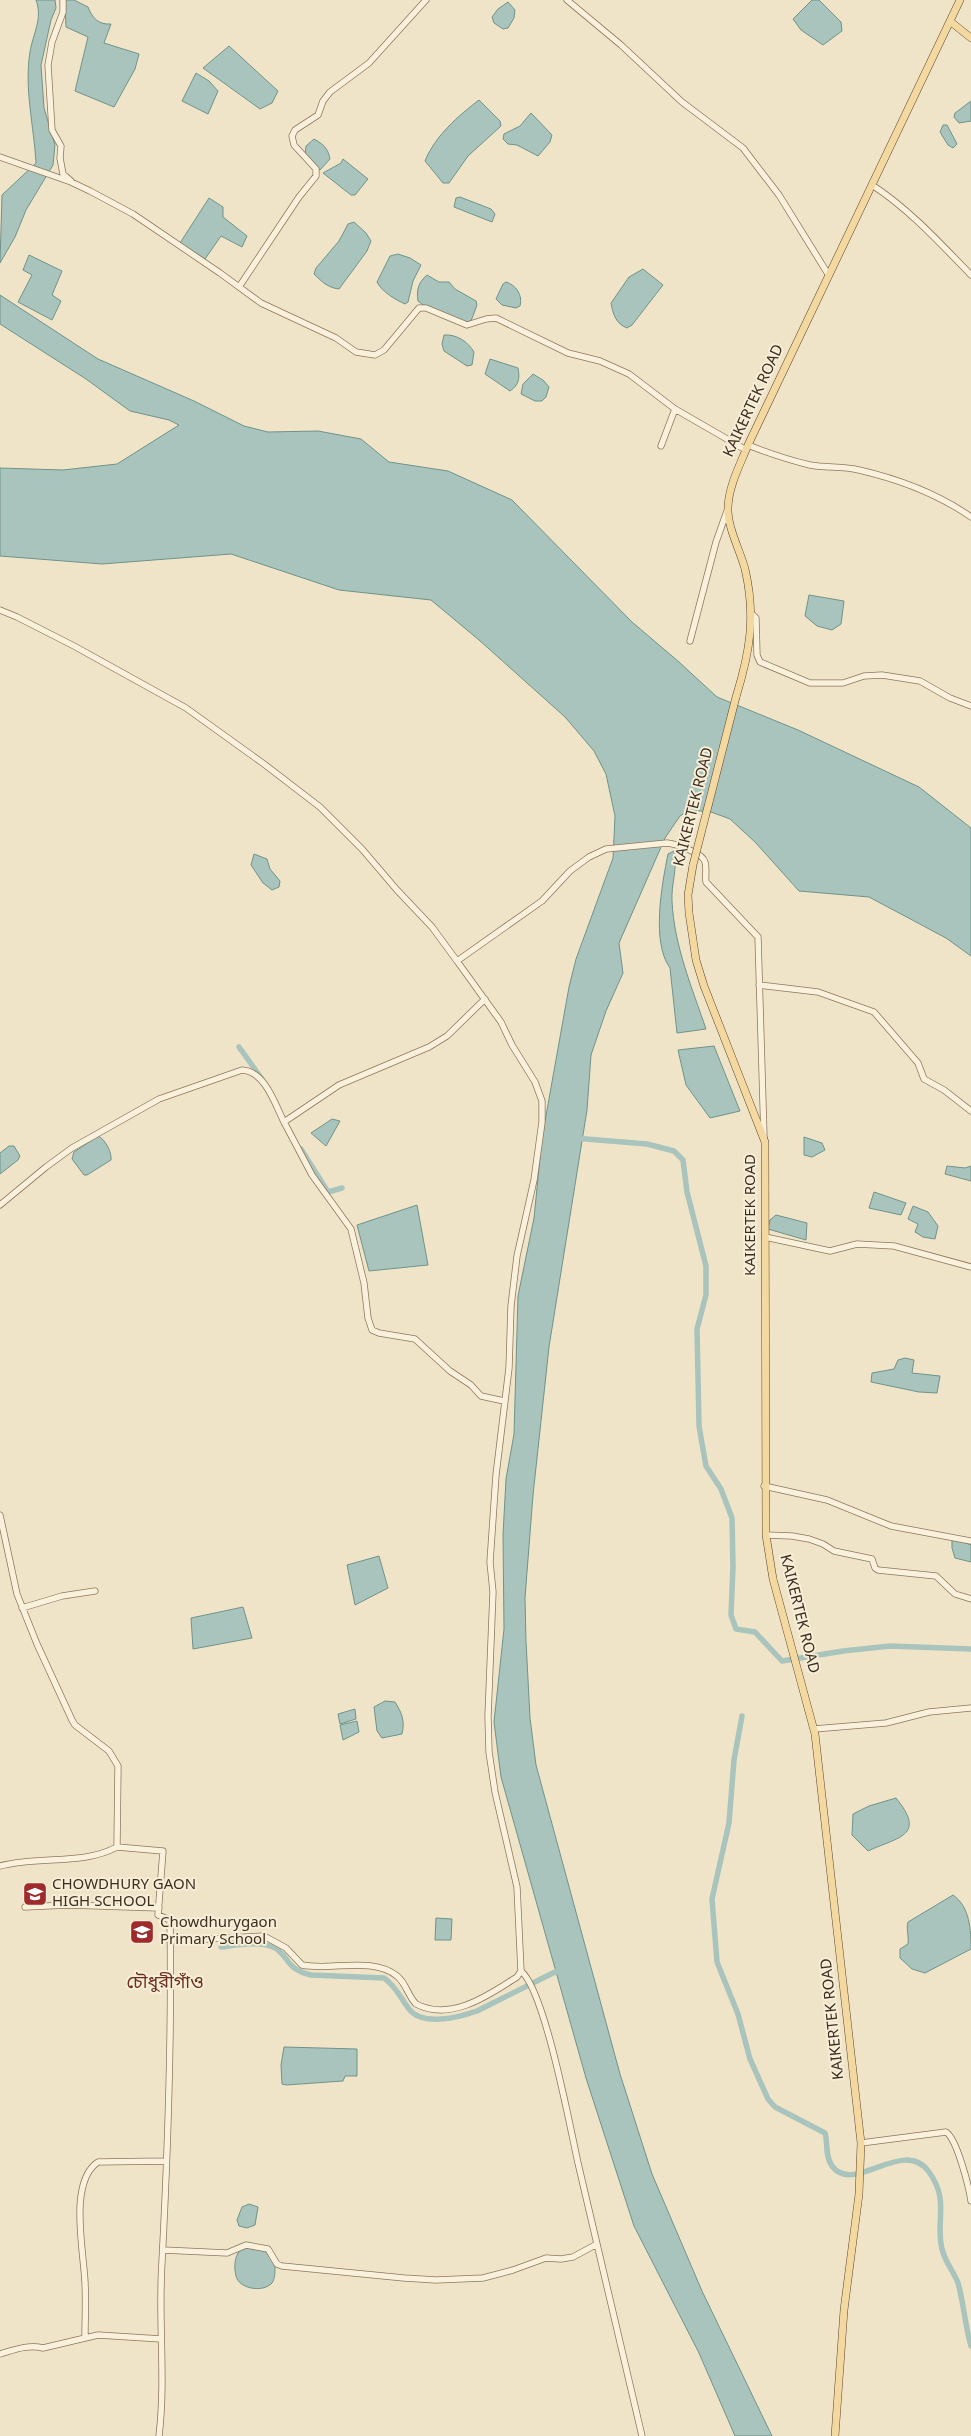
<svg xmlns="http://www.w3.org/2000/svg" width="971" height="2436" font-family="Georgia,'Noto Sans Bengali',serif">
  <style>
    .water { fill: #a9c4bc; stroke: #6f938a }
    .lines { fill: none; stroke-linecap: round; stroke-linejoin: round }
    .canal { stroke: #a9c4bc; stroke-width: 5.5 }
    .minor-casing { stroke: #8d765c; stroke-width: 7 }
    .major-casing { stroke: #5b4430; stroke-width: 8 }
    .minor { stroke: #faf1dc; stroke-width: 5.5 }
    .major { stroke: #f3d9a0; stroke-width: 7 }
    .major-bridge-casing { stroke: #5b4430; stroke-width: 8; stroke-linecap: butt }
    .major-bridge { stroke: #f3d9a0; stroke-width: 7 }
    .labels { text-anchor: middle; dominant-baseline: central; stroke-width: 4; stroke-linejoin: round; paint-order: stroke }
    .street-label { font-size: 15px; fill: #3d2e20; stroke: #f7eed8 }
    .poi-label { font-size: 15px; fill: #3d2e20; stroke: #f7eed8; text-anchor: start }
    .quarter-label { font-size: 18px; fill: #6b2e1e; stroke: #f7eed8 }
  </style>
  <rect width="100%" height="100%" fill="#f0e4c8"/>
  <path class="water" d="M36 0H55L56 8 51 20 41 65 44 108 55 145 53 165 26 210 15 237 0 263 2 195 36 163C34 126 24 89 30 52 33 33 43 19 36 0Z
    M65 0H74L88 7C92 18 99 25 111 24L104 43 139 54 135 69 114 107 75 91 88 37 66 27Z
    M812 0H819L841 22 842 31 823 45 801 30 793 19Z
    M508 2 515 10 514 18 508 28 503 29 494 23 492 17 498 9Z
    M229 46 278 91 272 103 260 109 203 68Z
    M196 73 209 81 218 91 208 114 182 101Z
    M479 100 500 121 501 126 468 156 449 183H443L425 161C435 136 458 116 479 100Z
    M971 101V121L959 123 954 117 955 113Z
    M531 113 552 135 550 142 538 156 517 145 508 144 503 139 504 134 520 126Z
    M943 125H947L957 144 953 148 948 145 940 132Z
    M314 139C323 144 328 148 330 159L320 170 305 156 306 146Z
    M343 159 368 179 355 195H351L323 173 341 163Z
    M460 197 491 209 495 214 492 222 454 207 456 198Z
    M209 198 223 207V217L247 236 242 247 221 236 205 259 180 243Z
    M354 222 366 233 371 241 367 251 339 289C328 288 321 281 314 274L316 268 339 241 348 224Z
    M398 254 410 258 421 265 413 281 408 302 405 304C396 300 382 292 377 282L390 256Z
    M29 255 62 271 52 295 61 301 52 320 18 302 32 275 23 270Z
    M643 269 663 285 632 325 627 328C616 324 613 314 611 303L629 277Z
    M427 275 439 282H449L455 289 476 301 477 305 471 321C456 325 430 311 418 301 416 289 419 282 427 275Z
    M506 282C516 285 523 295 520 306L516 308 502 305 496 299 503 284Z
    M0 295 98 359 194 401 244 426 268 432 318 431 361 439 389 462 448 471 512 500 632 622 679 662 717 697 798 730 919 787 971 828V956L946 938 869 897 799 891 755 842 730 819 711 812 690 810 680 816 665 838 619 943 623 973 606 1011 591 1055 587 1110 549 1347 533 1495 525 1598 526 1641 530 1718 536 1765 620 2074 652 2174 702 2291 772 2436H735L699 2353 634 2226 586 2078 501 1777 494 1722 504 1629 503 1535 506 1479 514 1434 518 1296 534 1218 542 1138 569 987 576 959 613 858 615 816 606 774 594 751 565 717 479 640 431 600 339 590 231 554 102 564 0 556V468L63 470 117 464 179 425 169 420 130 411 86 379 0 324Z
    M444 335C457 334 468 342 474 352L472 365 467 366 444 351 442 344Z
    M490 359 518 368C520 378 519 385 510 391L485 374Z
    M533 374 543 380 549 387 546 397 542 401H535L521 394 523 384Z
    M809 595 844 601 841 624 832 630 817 626 805 616Z
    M674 851C678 868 671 884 672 901 674 945 692 988 706 1029L677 1033 670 968C651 942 662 884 668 854Z
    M254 854 267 859 270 869 280 881 279 887 272 890 263 883 251 865Z
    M714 1046 740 1111 710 1118 686 1085 678 1050Z
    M332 1119 340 1121 326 1146 311 1133Z
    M98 1136C105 1139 112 1152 111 1160L87 1175H84L72 1159 74 1152Z
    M804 1137 822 1143 825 1150 812 1157 804 1155Z
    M9 1146H14L20 1156 18 1160 0 1174V1153Z
    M947 1166 965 1168 971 1166V1181L945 1174Z
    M874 1192 906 1203 901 1215 869 1208Z
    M417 1205 428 1265 369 1271 357 1225Z
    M913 1206 928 1212 938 1226 935 1239 923 1237 915 1232 918 1224 908 1219Z
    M776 1215 807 1223 806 1240 768 1229 770 1220Z
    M905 1358 914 1360 912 1373 940 1376 937 1393 919 1392 871 1382 872 1373 894 1369 898 1360Z
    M955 1539 971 1545V1562L955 1558 952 1548V1541Z
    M379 1556 388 1588 355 1605 347 1565Z
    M243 1607 252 1638 193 1649 191 1618Z
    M385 1701 395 1702C402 1713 405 1721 402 1734L382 1738 377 1731 374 1707Z
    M355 1709 356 1719 340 1724 338 1714Z
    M357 1721 359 1732 343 1740 340 1725Z
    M896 1798C927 1836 898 1837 868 1851L852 1835 853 1814 869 1806Z
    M953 1895C970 1907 971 1930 971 1949L925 1973 912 1969 900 1958V1949L908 1944C909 1936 906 1928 908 1922Z
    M436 1918 452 1919 451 1940H435Z
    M284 2047 357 2049V2076H345L343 2081 286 2085 282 2084 281 2065Z
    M249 2204 258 2207 255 2225 247 2228 239 2226 237 2220 242 2207Z
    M248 2247C261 2250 275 2251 275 2268 275 2272 275 2279 272 2283 263 2293 239 2289 236 2276 234 2267 234 2258 240 2250Z"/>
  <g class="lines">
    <path class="canal" d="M239 1047 262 1079
      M574 1138 647 1144 674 1151 683 1160 687 1192 706 1266V1295L697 1329 699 1426 706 1466 721 1489 732 1518 733 1567 731 1615 736 1629 755 1632 782 1661 843 1651 890 1646 971 1649
      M301 1149 328 1192 342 1188
      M742 1716 734 1760 729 1823 712 1899 717 1962 738 2014 750 2059 768 2099 775 2107 825 2133C828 2143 825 2157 832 2166 854 2196 903 2136 929 2172 950 2201 935 2220 942 2249 945 2262 954 2272 958 2283 964 2304 965 2326 971 2346
      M221 1947C237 1945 258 1941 273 1947 289 1954 284 1969 311 1975L384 1978C396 1986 401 1999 409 2009 422 2027 460 2017 477 2011L563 1968"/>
    <defs>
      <path id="minor" d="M63 0V12L52 42 48 65 52 130 61 146 60 158 63 174 71 181
        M567 0 621 45 682 102 743 148 779 195 828 274
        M0 157 71 182 90 191 133 214 220 273 261 303 336 338 356 352 375 355 384 350 419 308H426L467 325 486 319 496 318 568 353 600 361 629 374 675 409 746 450
        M872 185C909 209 940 243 971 275
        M239 287 299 197 316 176V169L294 145 292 136 295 130 318 115 323 101 330 92 369 63 426 0
        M748 445C768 453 789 460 810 465 826 468 843 466 859 470 898 479 938 494 971 517
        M661 446 675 409
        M0 610 17 617 74 646 186 708 264 764 320 807 362 849 397 890 432 927 457 961 542 901 570 871 589 857 606 849 667 843C676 844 703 853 705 862 707 868 705 876 706 882L758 937 764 1137
        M751 613 756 618 757 655 760 662 810 683H843L864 676 882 675 920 681 950 698 971 706
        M690 641 716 542 727 511
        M759 985 818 992 874 1012 918 1063 924 1079 944 1090 971 1111
        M284 1122 312 1175 351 1229 364 1283 368 1318 372 1330 379 1333 415 1339 450 1371 471 1385 481 1396 504 1401
        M0 1205 46 1167 72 1148 159 1099 242 1070C265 1071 275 1104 284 1122L339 1085 429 1047 447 1036 485 999
        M765 1237 830 1251 857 1244 894 1246 971 1267
        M764 1486 827 1500 891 1526 971 1541
        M0 1515 17 1594 37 1644 72 1720 75 1725 109 1751 118 1766 117 1847
        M766 1535 792 1536 809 1539 823 1544 834 1551 872 1559 875 1568 878 1570 936 1576 955 1594 971 1599
        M22 1608 62 1596 95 1591
        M814 1729 886 1723 929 1712 971 1708
        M117 1847 163 1851 158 1915 170 1920C172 2034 168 2148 162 2262 158 2320 166 2378 159 2436
        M0 1866C39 1855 81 1866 117 1847
        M25 1907 68 1905 159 1908
        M170 1941 264 1936 286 1948 302 1965C331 1971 372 1956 397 1976 406 1983 408 1996 416 2004 451 2022 489 1995 517 1977L521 1971 517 1887 495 1792 489 1752 488 1716 493 1592 490 1562 496 1475 509 1368 511 1306 517 1256 534 1180 542 1122V1101L535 1082 512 1045 501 1022 457 961
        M521 1971C545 1991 570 2127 578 2163 599 2254 620 2345 642 2436
        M861 2143 946 2132C957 2139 969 2187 971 2201
        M163 2250 227 2253 246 2245 268 2249 277 2264 282 2266 404 2278 436 2280 483 2278 513 2270 546 2258 561 2259 573 2257 597 2244
        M85 2337C85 2319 86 2301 85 2283 84 2252 68 2182 98 2162L165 2161
        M0 2354C14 2350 28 2344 43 2348L98 2335 161 2339"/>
      <path id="major" d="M951 22 971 38
        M736 697C750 652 756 616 745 569 740 550 727 527 728 507 729 485 740 465 748 445L960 0
        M693 865 688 895 689 913 696 960 704 986 765 1142 766 1535 773 1579 815 1734 861 2143 859 2194 844 2310 835 2436"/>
    </defs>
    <use href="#minor" class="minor-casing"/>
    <use href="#major" class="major-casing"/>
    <use href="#minor" class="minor"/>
    <use href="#major" class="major"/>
    <defs>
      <path id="major-bridge" d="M693 865 736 697"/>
    </defs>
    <use href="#major-bridge" class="major-bridge-casing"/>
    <use href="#major-bridge" class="major-bridge"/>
  </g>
  <defs>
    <symbol id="school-square" viewBox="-11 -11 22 22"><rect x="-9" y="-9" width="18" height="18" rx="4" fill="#9e2a2b" stroke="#f7eed8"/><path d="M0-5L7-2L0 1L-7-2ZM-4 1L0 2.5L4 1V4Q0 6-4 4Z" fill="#fff"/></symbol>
  </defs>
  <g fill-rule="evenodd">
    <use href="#school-square" x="21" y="1880" width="28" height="28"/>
    <use href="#school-square" x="128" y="1918" width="28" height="28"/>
  </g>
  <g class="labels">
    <g class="street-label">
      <text transform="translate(754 401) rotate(-65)">KAIKERTEK ROAD</text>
      <text transform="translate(694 807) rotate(-76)">KAIKERTEK ROAD</text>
      <text transform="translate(751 1215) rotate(-90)">KAIKERTEK ROAD</text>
      <text transform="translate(799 1614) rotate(76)">KAIKERTEK ROAD</text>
      <text transform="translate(833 2019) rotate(-96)">KAIKERTEK ROAD</text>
    </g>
    <g class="poi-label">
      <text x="52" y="1885">CHOWDHURY GAON<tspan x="52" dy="17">HIGH SCHOOL</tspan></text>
      <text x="160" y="1923">Chowdhurygaon<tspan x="160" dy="17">Primary School</tspan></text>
    </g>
    <g class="quarter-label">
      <text x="165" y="1983">চৌধুরীগাঁও</text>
    </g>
  </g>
</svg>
